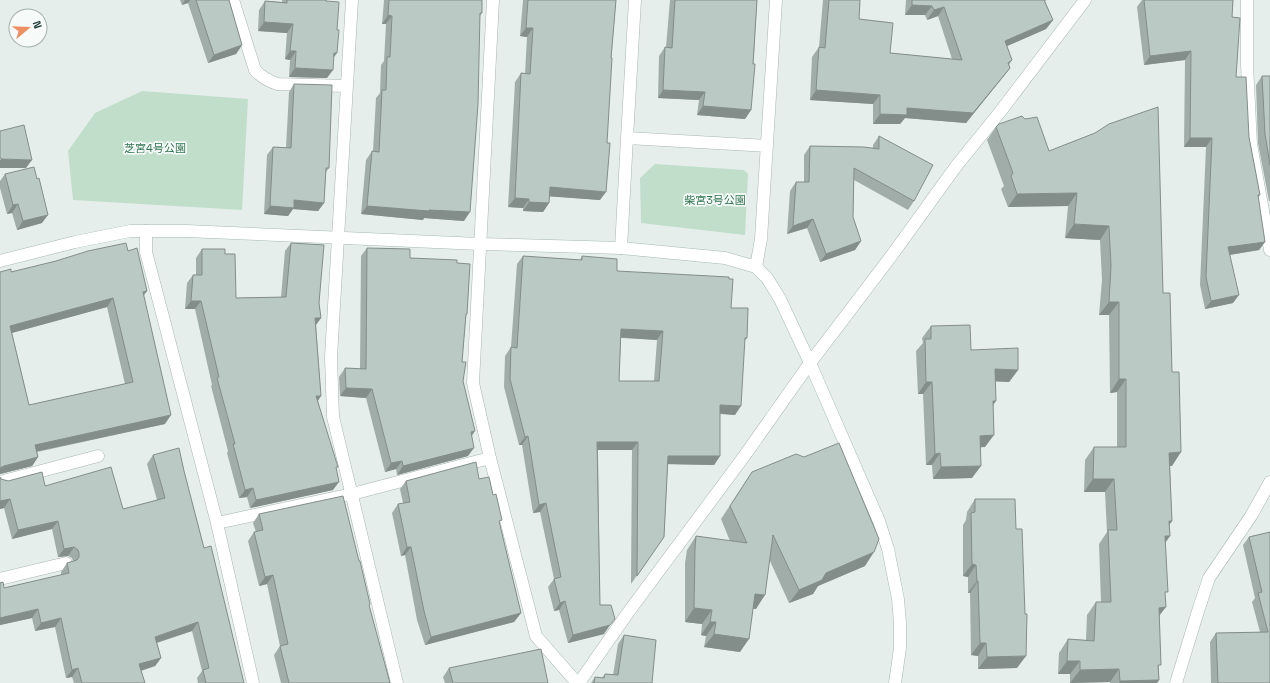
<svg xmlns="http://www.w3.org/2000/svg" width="1270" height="683" font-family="'Space Grotesk','Noto Sans JP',sans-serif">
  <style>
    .green { fill: #c0deca }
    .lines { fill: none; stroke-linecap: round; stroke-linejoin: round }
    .street-casing { stroke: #a8b6b3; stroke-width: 13 }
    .secondary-casing { stroke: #a4bab4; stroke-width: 13 }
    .street { stroke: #fff; stroke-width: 12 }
    .secondary { stroke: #fff; stroke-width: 12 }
    .wall { fill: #a1ada9; fill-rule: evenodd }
    .shaded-wall { fill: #838d89 }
    .building { fill: #bbc9c4; stroke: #838d89; fill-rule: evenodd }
    .labels { text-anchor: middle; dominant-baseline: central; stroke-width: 3.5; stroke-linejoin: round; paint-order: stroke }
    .park-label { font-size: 11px; fill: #307650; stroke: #f6faf9 }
  </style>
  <rect width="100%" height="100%" fill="#e6eeeb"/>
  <path class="green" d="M142 91 248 99 242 210 73 200 68 151 95 113Z
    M655 164 744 170 748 174 745 235 641 223 640 178Z"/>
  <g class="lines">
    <defs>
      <path id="street" d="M233 0 255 70C261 77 269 81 277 84L346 86
        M352 0 331 357 333 417 397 683
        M493 0 473 383 490 458 536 636 577 683
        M1247 0V65L1251 144 1270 250
        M627 138 635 0
        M146 231V252L217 523 253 683
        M621 248 627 138 767 146
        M756 267 761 239 776 0
        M0 482 98 456
        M217 523 352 494 490 458
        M0 579 66 563
        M579 683 627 614 745 455 810 363 892 255 957 165 1000 112 1085 0
        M1176 683 1199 608 1209 578 1251 516 1270 482"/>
      <path id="secondary" d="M0 261 75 242 130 231H186L480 244 621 248 725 258 756 267 767 278 780 299 810 363 879 521 888 549 898 599 900 623V648L895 683"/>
    </defs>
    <use href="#street" class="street-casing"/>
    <use href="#secondary" class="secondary-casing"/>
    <use href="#street" class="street"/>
    <use href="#secondary" class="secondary"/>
  </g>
  <path class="wall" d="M180 0H229L242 45 236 54 208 63 188 3 182 5Z
    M282 0H326L333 58 327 78 289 77 290 60 285 59 287 33 258 31 259 10 265 1 282 2Z
    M384 0H482V13L480 16 464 221 424 218 423 220 361 214 366 160 372 151H373L376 98 380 93 381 65 384 61 386 24H382Z
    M523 0H616L600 200 549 196V203L543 212 523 211V208L508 207 515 82 521 73 525 74 527 37 520 36Z
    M670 0H757L751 110 745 119 697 115 699 100 658 98 659 56 665 47H666Z
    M823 0H860L859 19 890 53 952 59 938 16 927 20 925 15H905L906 0H1047L1045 1 1053 20 1046 29 1007 46 1012 60 1009 65 1010 68 1003 77 966 123 905 118 900 124H873V104L810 100 812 57 819 47Z
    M1142 0H1233L1232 17 1236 77 1249 137 1260 195 1258 198 1265 242 1259 250 1230 255 1233 303 1205 309 1200 285 1206 147H1184L1185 60 1144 65 1137 7Z
    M1262 76H1270V201H1269L1258 143 1256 85Z
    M294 84 329 168 326 172 324 203 318 211 293 209 288 216 264 214 267 155 273 147 286 148 289 92Z
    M996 127 1049 151 1163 293 1172 466H1170L1172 521 1169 525 1170 536 1166 542 1165 596 1159 616V680L1157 683H1110V682L1070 683V674H1058L1059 653 1068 639 1086 640 1087 615 1096 602H1101L1099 544 1107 532 1105 492H1084L1085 460 1094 447H1117V392L1110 393 1109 315H1099L1102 280 1100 240 1065 238 1068 206 1008 207 1001 189 1004 186 987 140Z
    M879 136 914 201 908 210 854 180 853 217 861 241 855 250 820 262 807 228 787 234 790 191 796 182H804V155L810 146 873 148V145Z
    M5 174 37 179 42 223 17 230 12 213 7 214 0 188V181Z
    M291 243 319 303 321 318 316 325 321 396 318 401 336 469 333 490 250 508 247 497 239 498 227 453 228 451 211 386 212 385 195 309H185L187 283 193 275H196V258L202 249 225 254 236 298 281 297 285 251Z
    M367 248 410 258 457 263 467 314 466 316 462 362 463 381 472 436 468 456 397 475 396 469 385 472 366 398 340 396 339 377 345 368 360 369 361 256Z
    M128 251 147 291 143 296 165 424 37 452 38 457 32 466 0 474V272H11ZM107 307 125 384 29 405 12 333Z
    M523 256 580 260 582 256 617 271 731 308 747 338 744 342 735 415 720 414V456L714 465 668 464 664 537 631 584 632 450H598L600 605 604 634 568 643 559 610 554 611 548 587 554 579 540 512 533 513 522 445H519L504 387 505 356 511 347 517 264ZM621 338 657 340 654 381H619Z
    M931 326 971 350 1018 370 1009 382 995 381 993 406 985 447H980L972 478 933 479 932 465H926L923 394H918L916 351 923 343 922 338Z
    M153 455 184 471 204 548 244 683H198L197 678 202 671 192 631 157 643 161 658 155 666 141 671 145 683H74L72 677 66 678 55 627 35 631 32 618 0 625V583L4 588 61 575V572L67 563 73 561 72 558 68 556 58 557 52 529 12 539 4 508 0 509V477L1 479 8 481 45 486 123 509 157 500 147 464Z
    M752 472 865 566 818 586 813 594 789 603 770 561 756 609H753L740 652 704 647 706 636 701 635 702 624 685 622V563L687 550 696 536 730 541 721 519Z
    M479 479 499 524 521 613 514 622 425 645 417 620 405 555 401 556 392 513 398 504 403 503 400 489 406 481Z
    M975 499 1017 668 978 669V656L971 655 970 593H968V577L963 576V525L966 520 967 512Z
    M259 514 359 561 370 604 369 606 390 683H281L274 655 280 646 267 584 259 586 248 541 254 532H256L253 523Z
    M1270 532V683H1211L1210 642 1216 633 1260 632 1252 602 1255 598 1243 545 1249 537Z
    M624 635 652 683H591L595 677 602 678 605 674 613 675 618 644Z
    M449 668 548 683H445L443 677Z"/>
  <path class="shaded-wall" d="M185 0H190L188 3 182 5Z
    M912 5 932 6 925 15H905Z
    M944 7 938 16 927 20 934 10Z
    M388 15 392 16 386 24H382Z
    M1053 20 1046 29 998 50 1005 41Z
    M264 22 293 24 287 33 258 31Z
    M526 28H533L527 37 520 36Z
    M242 45 236 54 208 63 214 55Z
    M290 51H296L290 60 285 59Z
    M1191 51 1185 60 1144 65 1150 56Z
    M334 53H337L331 61Z
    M295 68 333 70 327 78 289 77Z
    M1010 68 1003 77 966 123 905 118 900 124H873L880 114 907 108Z
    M663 90 705 92 699 100 658 98Z
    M816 90 880 95 873 104 810 100Z
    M703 106 751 110 745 119 697 115Z
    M1190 138H1212L1206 147H1184Z
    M1 159 32 160 26 168H0V160Z
    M550 187 606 192 600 200 544 196Z
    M1077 193 1068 206 1008 207 1017 194Z
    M515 198 529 199 523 208 508 207Z
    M294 200 324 203 318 211 293 209 288 216 264 214 270 206Z
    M529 202 549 203 543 212 523 211Z
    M18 204 12 213 7 214 13 205Z
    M367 206 470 212 464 221 424 218 423 220 361 214Z
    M48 215 42 223 17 230 23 221Z
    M813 219 807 228 787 234 793 226Z
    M1074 224 1109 226 1100 240 1065 238Z
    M861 241 855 250 820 262 826 254Z
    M1265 242 1259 250 1222 256 1228 247Z
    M147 291 141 299 143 292Z
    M1239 295 1233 303 1205 309 1211 301Z
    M113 298 107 307 4 335 10 326Z
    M191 301H201L195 309H185Z
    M1109 302H1119L1109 315H1099Z
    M315 318H321L315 326Z
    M621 329 663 331 657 340 615 337Z
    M995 369 1018 370 1009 382 987 381Z
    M1119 379H1126L1117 392 1110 393Z
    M926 382H932L923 394H918Z
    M346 388 372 389 366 398 340 396Z
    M316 396H321L315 404Z
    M993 401H996L987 413Z
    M720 405 741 406 735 415 714 413Z
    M171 415 165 424 29 453 35 445Z
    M475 431 469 440 471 432Z
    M994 435 985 447 971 448 980 436Z
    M528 436 522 445H519L525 437Z
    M597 442H638L632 450H591Z
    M474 448 468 456 397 475 403 466Z
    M1181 452 1172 466H1160L1169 453Z
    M940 453 932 465H926L935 454Z
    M668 456H720L714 465 662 464Z
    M38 457 32 466 0 474V469L4 466Z
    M402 461 396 469 385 472 391 463Z
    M981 466 972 478 933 479 941 467Z
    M1093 479H1114L1105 492H1084Z
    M339 482 333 490 250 508 256 500Z
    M253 488 247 497 239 498 245 490Z
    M10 499 4 508 0 509V501Z
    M546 503 540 512 533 513 539 505Z
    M58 521 52 529 12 539 18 530Z
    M1169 521H1172L1163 534Z
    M1165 536H1170L1160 549Z
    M74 547 68 556 58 557 64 549Z
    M407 547H411L405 555 401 556Z
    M874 552 865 566 818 586 813 594 789 603 799 590 826 573Z
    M972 564 976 565 968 577 963 576Z
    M273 575 267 584 259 586 265 577Z
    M977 581H978L970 593H968Z
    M755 594 765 595 756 609 745 607Z
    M565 601 559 610 554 611 560 603Z
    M1166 607 1156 620 1159 608Z
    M694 608 712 610 702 624 685 622Z
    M38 609 32 618 0 625V618Z
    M521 613 514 622 425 645 431 637Z
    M61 618 55 627 35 631 41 623Z
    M198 622 192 631 149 645 155 637Z
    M710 622H716L706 636 701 635Z
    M610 625 604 634 568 643 573 635Z
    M714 634 749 639 740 652 704 647Z
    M980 643H986L978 656 971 655Z
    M1026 656 1017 668 978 669 987 657Z
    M161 658 155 666 133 673 139 664Z
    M1067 661H1080L1070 674H1058Z
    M78 668 72 677 66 678 72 670Z
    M1119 669 1110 682 1070 683 1080 670Z
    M1159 680 1157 683H1119L1120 681Z"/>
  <path class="building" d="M196 0H229L242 45 214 55Z
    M287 0H326V1L339 2 337 30H339L337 53H334L333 70 295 68 296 51H290L293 24 264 22 265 1 287 3Z
    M389 0H482V13H480L478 104 470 212 429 210V211L367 206 372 151 379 152 382 90H386L387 57H390L392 16 388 15Z
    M528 0H616L611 58H612L607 143H610L606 192 550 187 549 203 529 202V199L515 198 521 73 530 74 533 28H526Z
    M675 0H757L753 64H755L751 110 703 106 705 92 663 90 665 47 672 48Z
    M829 0H860L859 19 893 23 890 53 962 60 944 7 934 10 932 6 912 5V0H1044L1053 20 1005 41 1012 60 1008 63 1010 68 973 113 907 108V115L880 114V95L816 90 819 47 825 48Z
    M1144 0H1233L1232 17 1240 18 1236 77H1246L1249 137 1260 195H1258L1265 242 1228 247 1239 295 1211 301 1206 277 1212 138H1190L1191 51 1150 56Z
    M1262 76H1270V165L1265 134Z
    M294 84 332 85 329 168H326L324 203 294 200V208L270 206 273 147 291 148Z
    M1158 107 1163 293H1170L1172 372H1179L1181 452 1169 453 1172 521H1169L1170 536H1165L1168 592H1165L1166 607 1159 608 1161 665H1158L1159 680 1120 681 1119 669 1080 670V661H1067L1068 639 1094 641 1096 602H1111L1108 530H1117L1114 479H1093L1094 447H1126V379H1119V302H1109L1111 266 1109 226 1074 224 1077 193 1017 194 1011 176 1013 173 996 127 999 124 1022 116 1025 119 1037 117 1049 151 1095 133 1109 124Z
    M24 125 32 160 1 159 0 157V131Z
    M879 136 933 165 914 201 854 168 853 217 861 241 826 254 813 219 793 226 796 182H809L810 146 864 147 879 149Z
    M34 167 37 179 39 178 48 215 23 221 18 204 13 205 5 174Z
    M126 243 128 251 137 248 147 291 143 292 171 415 35 445 38 457 4 466 0 468V470V272L11 269V272L56 261 88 251ZM113 298 133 382 29 405 10 326Z
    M291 243 324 245 319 303 321 318H315L321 396H316L338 467H336L339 482 256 500 253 488 245 490 233 444H235L217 378 219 377 201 301H191L193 275H202V249H225V254H235L236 298 286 297Z
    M367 248 410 249V258L457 260V263L470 264 467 314H466L462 362H466L463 381 475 431 471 432 474 448 403 466 402 461 391 463 372 389 346 388 345 368 366 369Z
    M523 256 582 260V256L617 259V271L729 277V279H733L731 308H748L747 338H745L741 406 720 405V456H668L664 537 637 576 638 442H597L600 605H611L615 619 610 625 573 635 565 601 560 603 554 579 561 577 546 503 539 505 528 436 525 437 510 379 511 347 517 348ZM621 329 663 331 659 381H619Z
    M970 325 971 350 1018 348V370L995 369 996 401H993L994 435 980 436 981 466 941 467 940 453 935 454 932 382H926L925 339H931V326Z
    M839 443 879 539 874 552 826 573 822 580 799 590 773 535 765 595 755 594 749 639 714 634 716 622H710L712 610 694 608 695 549 696 536 747 543 730 506 752 472 796 454 804 457Z
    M179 448 184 471 204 548 211 546 244 683H206L203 670 209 668 198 622 155 637 161 658 139 664 145 683H82L78 668 72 670 61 618 41 623 38 609 0 618V583L3 582 4 588 69 573 67 563 77 560 79 557V553L78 550 74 547 64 549 58 521 18 530 10 499 0 501V477L1 479 8 481 42 472 45 486 111 467 123 509 165 498 153 455Z
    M476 462 479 479 489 477 493 495 496 494 502 520 499 521 521 613 431 637 424 611 411 547H407L398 504 410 502 406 481Z
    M343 496 359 561H360L370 604 369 605 390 683H289L280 646 288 644 273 575 265 577 254 532 263 530 259 514Z
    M975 499H1015L1016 529H1022L1025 614H1027L1026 656 987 657 986 643H980L978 581H977L976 565 972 564 971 513 975 512Z
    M1270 532V683H1218L1216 633 1268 632 1258 593 1262 592 1249 537Z
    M624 635 656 640 652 683H594L595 677 604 678 605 674 618 675Z
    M541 649 548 683H453L449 668Z"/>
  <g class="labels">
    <g class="park-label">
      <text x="155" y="148">芝宮4号公園</text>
      <text x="715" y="200">柴宮3号公園</text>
    </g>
  </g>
  <g transform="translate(28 28) rotate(71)"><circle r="19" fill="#f6faf9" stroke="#a2b0ad"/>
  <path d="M0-3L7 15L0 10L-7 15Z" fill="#ee9064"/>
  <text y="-6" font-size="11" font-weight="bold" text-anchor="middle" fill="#25403b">N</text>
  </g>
</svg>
